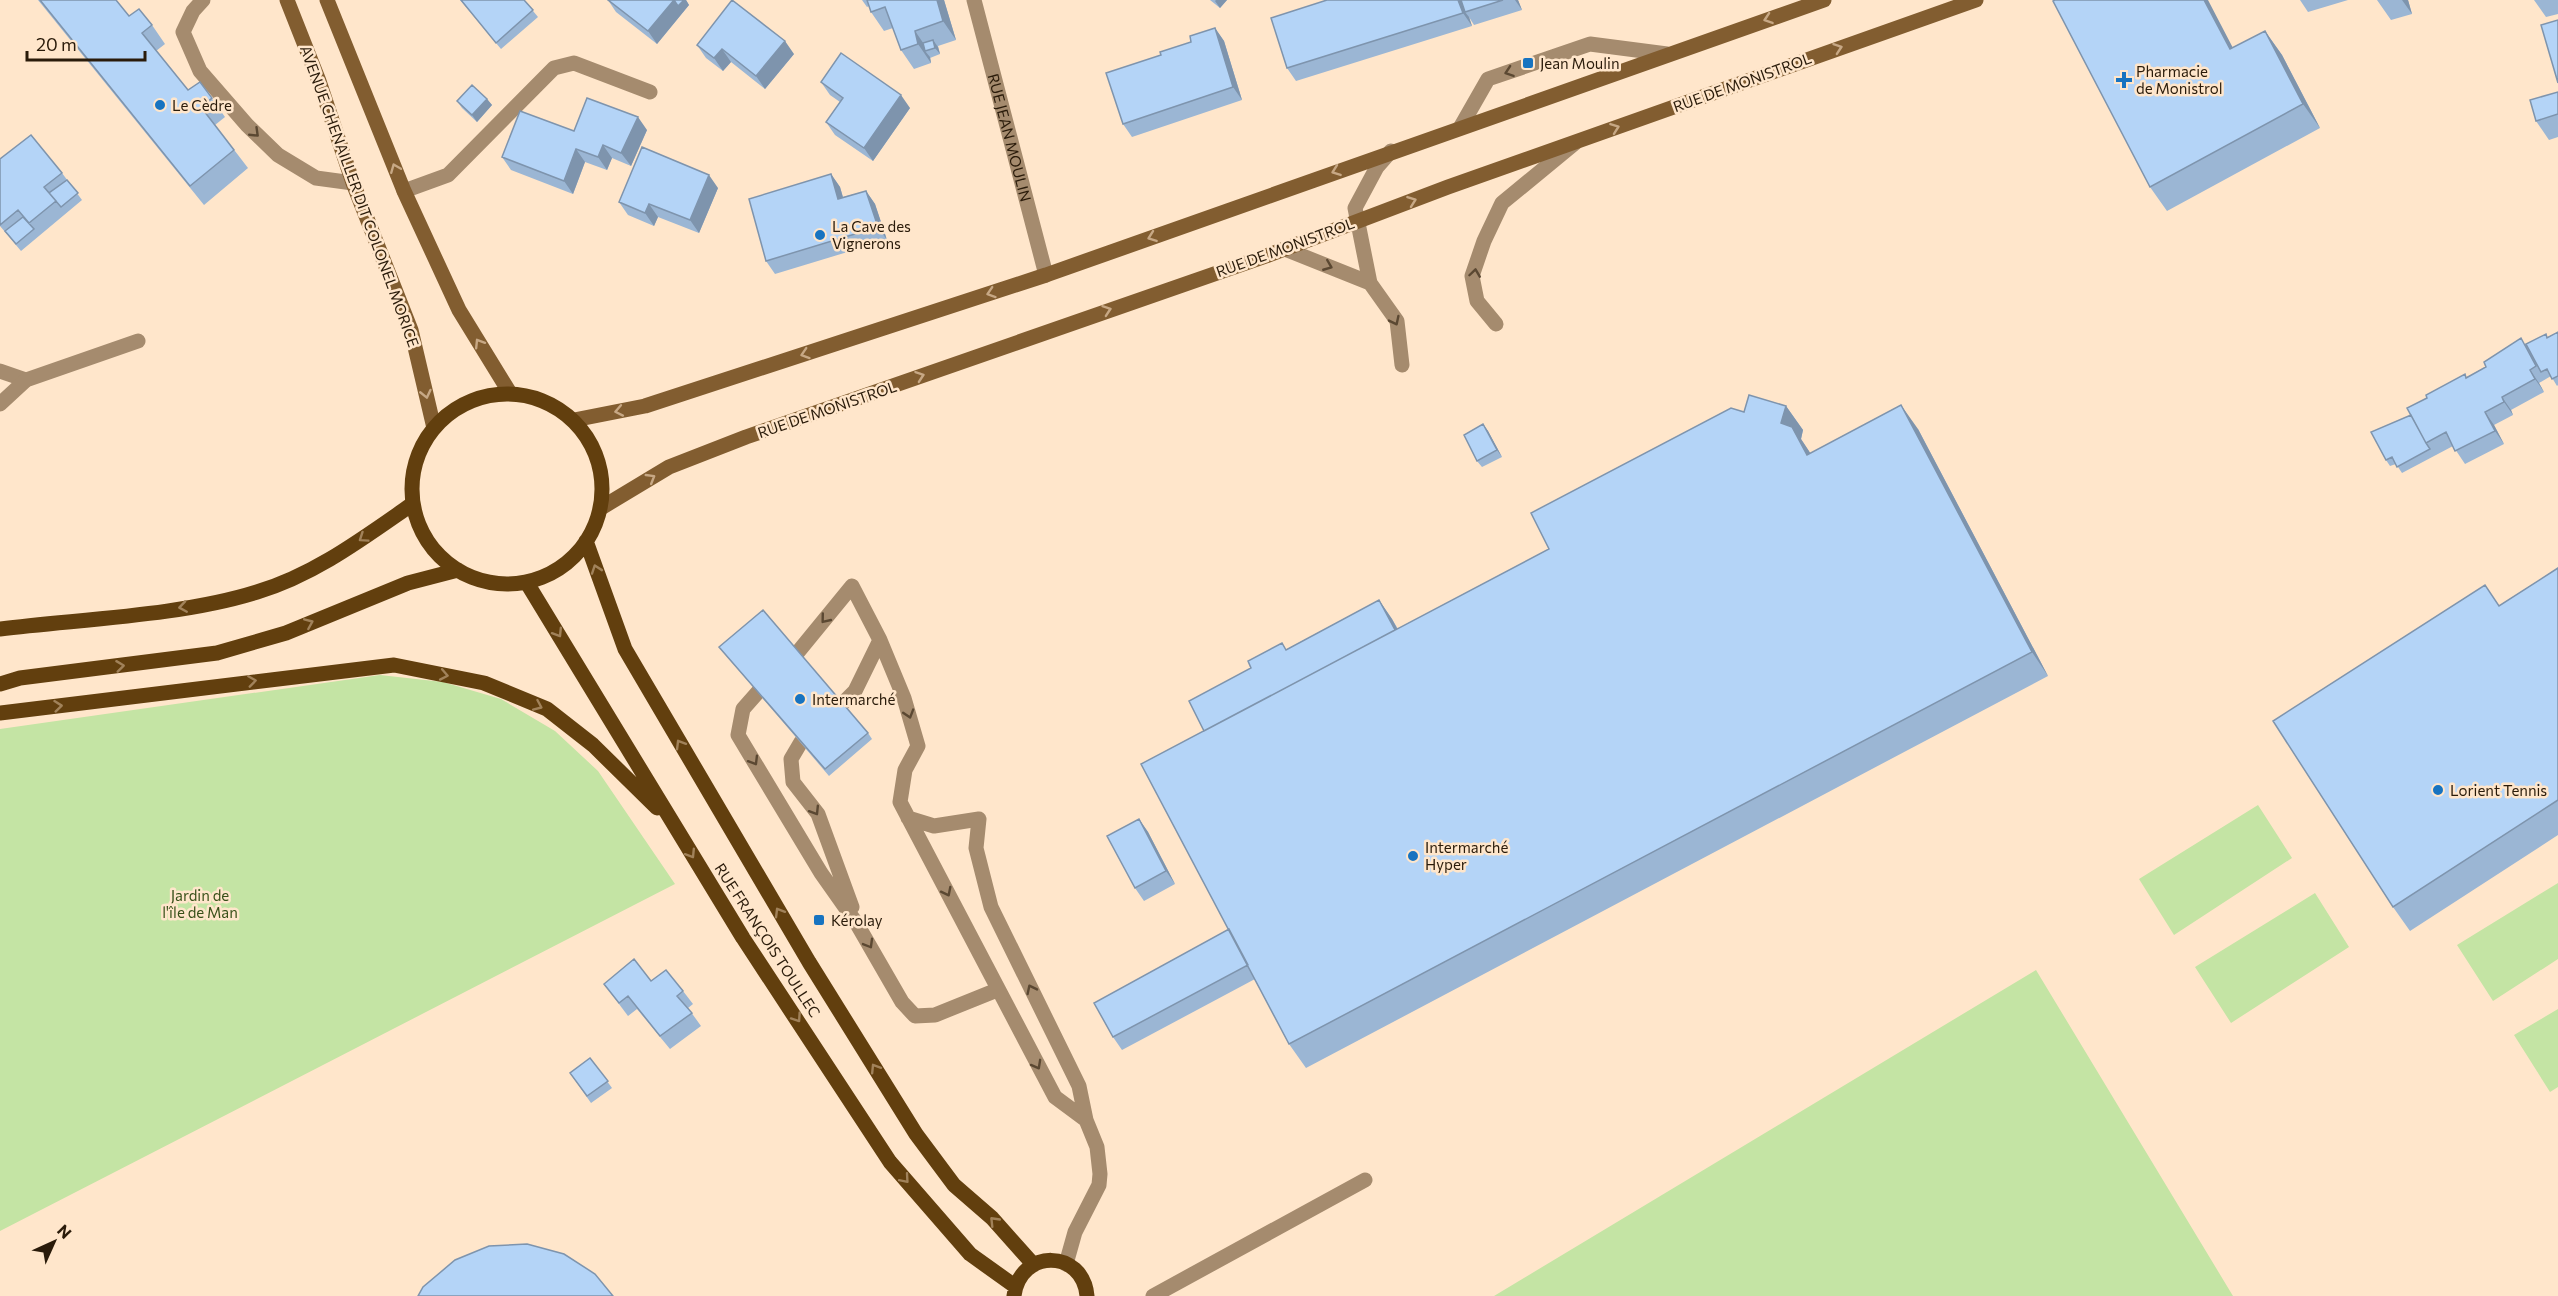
<svg xmlns="http://www.w3.org/2000/svg" width="2558" height="1296" font-family="Commissioner,sans-serif">
  <style>
    .green { fill: #c4e4a4 }
    .lines { fill: none; stroke-linecap: round; stroke-linejoin: round }
    .lane { stroke: #a58b6e; stroke-width: 15 }
    .street { stroke: #a58b6e; stroke-width: 15 }
    .secondary { stroke: #825d30; stroke-width: 15 }
    .primary { stroke: #623f0e; stroke-width: 15 }
    .wall { fill: #9bb6d4 }
    .shaded-wall { fill: #7e94ad }
    .building { fill: #b4d4f7; stroke: #7e94ad; stroke-width: 1.5 }
    .oneway { stroke: #c7a885 }
    .oneway2 { stroke: #5b4832 }
    .oneway3 { stroke: #a1825a }
    .poi-dot { fill: #1773c0; stroke: #ffe6cb; stroke-width: 2 }
    .labels { text-anchor: middle; dominant-baseline: central; stroke-width: 5; stroke-linejoin: round; paint-order: stroke }
    .poi-label { font-size: 15px; fill: #2a1b0a; stroke: #ffe6cb; text-anchor: start }
    .street-label { font-size: 15px; fill: #2a1b0a; stroke: #ffe6cb }
    .park-label { font-size: 15px; fill: #385019; stroke: #ffe6cb }
  </style>
  <rect width="100%" height="100%" fill="#ffe6cb"/>
  <path class="green" d="M380 675 443 682 501 699 555 731 598 771 675 884 0 1231V729Z
    M2258 805 2292 858 2174 935 2139 879Z
    M2558 883V959L2493 1001 2457 945Z
    M2315 893 2349 947 2231 1023 2195 967Z
    M2036 970 2233 1296H1494Z
    M2558 1009V1087L2550 1092 2514 1035Z"/>
  <g class="lines">
    <path class="lane" d="M203 0 193 11 183 32 200 71 247 125 278 155 316 178 353 183
      M1460 128 1488 79 1590 44 1667 54
      M1391 151 1377 167 1355 208 1370 283 1397 321 1402 365
      M1285 249 1370 283
      M1496 324 1477 301 1472 276 1484 241 1502 203 1575 143
      M880 640 904 698 918 746 905 770 900 802 1055 1097 1086 1120
      M798 652 852 586 880 640 855 691 841 705
      M758 692 743 709 738 735 821 873 857 924 902 1002 915 1016 935 1015 997 990
      M801 742 791 759 793 782 818 814 852 907
      M908 818 934 826 979 819 976 848 991 907 1079 1086 1086 1120 1097 1147 1100 1174 1099 1185 1075 1232 1066 1264
      M1153 1296 1365 1180"/>
    <g class="street">
      <path id="s1" d="M974 0 1046 275"/>
      <path d="M404 191 448 175 554 68 574 63 650 92"/>
      <path d="M0 371 26 380"/>
      <path d="M0 404 26 380 138 341"/>
    </g>
    <path class="secondary" d="M287 0 319 81 353 183 411 330 434 428
      M327 0 404 191 459 310 510 393
      M574 420 645 406 1046 275 1824 0
      M601 508 669 467 746 437 1266 256 1448 187 1976 0"/>
    <path class="primary" d="M412 489a95 95 0 1 1 190 0a95 95 0 1 1-190 0Z
      M586 541 625 649 809 962 916 1134 954 1185 992 1218 1033 1264
      M527 583 743 938 890 1162 970 1254 1016 1287
      M0 629C80 619 181 616 257 592 314 575 362 539 411 505
      M0 684 20 678 217 653 286 633 408 583 458 570
      M0 713 394 665 484 683 547 709 593 745 657 808
      M1014 1296C1020 1248 1083 1249 1087 1296"/>
  </g>
  <path class="wall" d="M38 0H116L129 16 152 25 165 44 156 51 188 90 200 82 225 117 215 125 248 168 204 205Z
    M460 0H524L538 17 501 49Z
    M608 0H686L689 5 657 44 616 12Z
    M862 0H944L956 40 938 46 940 54 930 58V57L931 63 914 69 901 50 893 28 884 31 871 12 869 6 867 7Z
    M1210 0H1227L1220 8Z
    M1327 0H1518L1522 10 1474 25 1469 17 1472 26 1296 81 1287 68Z
    M2300 0H2348L2308 12Z
    M2377 0H2408L2412 14 2391 20Z
    M2534 0H2558V14L2546 17Z
    M1215 28 1224 41 1242 100 1132 137 1123 124 1161 55 1191 42Z
    M2265 31 2282 55 2320 128 2167 211 2150 187 2233 48Z
    M697 45 794 54 765 89 731 62 723 71 706 58Z
    M821 82 910 108 873 161 835 135 826 122 840 102 830 95Z
    M2558 92V137L2549 140 2536 121Z
    M487 99 492 105 477 122 462 108 457 101Z
    M647 130 631 166 612 158 607 170 585 162 573 194 511 170 502 157 574 131Z
    M0 159 62 173 82 200 21 251 0 226Z
    M831 174 840 187 843 197 866 191 875 204 887 240 775 274 766 261Z
    M718 188 699 233 658 217 654 226 628 215 619 202Z
    M2558 332V385L2557 386 2551 376 2539 383 2544 392 2511 410 2513 415 2494 425 2504 444 2465 464 2453 446 2402 473 2396 464 2390 466 2386 460 2411 415 2467 377 2526 344 2547 337Z
    M1786 406 1803 430 1801 439 1810 453 1918 429 2048 676 1306 1068 1289 1044 1255 979 1122 1050 1113 1037 1229 929 1204 731 1287 649 1379 600 1392 619 1398 629 1549 549 1744 412Z
    M1483 424 1488 431 1502 457 1482 467 1477 461Z
    M2558 568V835L2410 931 2393 907 2500 605Z
    M719 647 868 733 872 739 829 776Z
    M1139 819 1148 832 1175 884 1144 901 1135 888Z
    M651 981 683 991 693 1004 688 1008 701 1026 670 1049 637 1009 628 1016 604 984Z
    M590 1058 612 1088 591 1103 570 1073Z"/>
  <path class="shaded-wall" d="M674 0H686L689 5 657 44 648 31Z
    M937 0H944L956 40 943 21Z
    M1216 0H1227L1220 8 1215 1Z
    M1458 0H1464L1465 12 1469 17 1472 26 1463 13Z
    M1515 0H1518L1522 10Z
    M2204 0H2208L2246 73 2230 49Z
    M2402 0H2408L2412 14Z
    M1215 28 1224 41 1242 100 1233 87Z
    M915 31 928 50 925 51 930 57 931 63 918 44Z
    M2265 31 2282 55 2320 128 2303 104Z
    M933 40 938 47 940 54 935 48Z
    M785 41 794 54 765 89 756 76Z
    M722 49 731 62 723 71 714 58Z
    M901 95 910 108 873 161 864 148Z
    M487 99 492 105 477 122 472 115Z
    M638 117 647 130 631 166 621 153Z
    M603 145 612 158 607 170 598 157Z
    M576 149 585 162 573 194 564 181Z
    M831 174 840 187 847 212 838 199Z
    M709 175 718 188 699 233 690 220Z
    M866 191 875 204 887 240 878 227Z
    M649 204 658 217 654 226 645 213Z
    M2530 370 2539 383 2544 392 2535 379Z
    M2502 397 2511 410 2513 415 2504 402Z
    M1901 405 1918 429 2048 676 2032 652Z
    M1786 406 1803 430 1801 439 1809 451 1824 479 1807 455 1781 423Z
    M2485 412 2494 425 2504 444 2495 431Z
    M1483 424 1488 431 1502 457 1497 450Z
    M1379 600 1392 619 1411 655 1398 636Z
    M1139 819 1148 832 1175 884 1166 871Z"/>
  <path class="building" d="M40 0H116L129 16 139 9 152 25 142 33 188 90 200 82 212 98 201 107 234 150 190 186Z
    M461 0H524L533 10 496 43Z
    M608 0H674L648 31Z
    M674 0H684L678 6Z
    M732 0 785 41 756 76 722 49 714 58 697 45Z
    M867 0H937L943 21 915 31 918 44 901 50 885 7 871 12Z
    M1327 0H1458L1463 13 1287 68 1271 18Z
    M1461 0H1503L1465 12Z
    M2055 0H2204L2230 49 2265 31 2303 104 2150 187 2053 1Z
    M2558 20V83L2541 25Z
    M1215 28 1233 87 1123 124 1106 73 1161 55 1160 52 1191 42 1190 36Z
    M933 40 935 48 925 51 923 43Z
    M841 53 901 95 864 148 826 122 843 98 821 82Z
    M472 85 487 99 472 115 457 101Z
    M2558 92V114L2536 121 2530 100Z
    M587 98 638 117 621 153 603 145 598 157 576 149 564 181 502 157 520 111 574 131Z
    M31 135 62 173 44 187 56 201 29 223 18 210 0 225V159Z
    M642 147 709 175 690 220 649 204 645 213 619 202Z
    M831 174 838 199 866 191 878 227 766 261 749 199Z
    M67 180 78 193 61 207 49 193Z
    M23 217 34 229 16 244 5 231Z
    M2558 332V376L2552 379 2547 369 2541 372 2526 344 2546 334 2547 338Z
    M2521 338 2536 366 2530 370 2535 379 2502 397 2504 402 2485 412 2495 431 2455 451 2446 432 2426 443 2407 408 2427 398 2426 395 2465 374 2466 378 2486 367 2484 362Z
    M1749 395 1786 406 1781 423 1792 427 1807 455 1901 405 2032 652 1289 1044 1141 764 1549 549 1531 513 1731 408 1744 412Z
    M2411 415 2426 443 2430 449 2397 467 2392 457 2386 460 2371 432Z
    M1483 424 1497 450 1477 461 1464 435Z
    M2558 568V800L2393 907 2273 721 2485 585 2499 606Z
    M1379 600 1395 630 1204 731 1189 701 1251 668 1248 661 1282 643 1286 650Z
    M763 610 868 733 825 769 719 647Z
    M1139 819 1166 871 1135 888 1107 836Z
    M1229 929 1248 965 1113 1037 1094 1003Z
    M634 959 651 981 666 970 683 991 677 996 692 1013 660 1036 628 996 619 1003 604 984Z
    M590 1058 608 1081 587 1096 570 1073Z
    M527 1244 564 1254 595 1274 613 1296H418L423 1287 455 1260 489 1246Z"/>
  <defs><path id="oneway-chevron" d="M-2-3.5L2.5 0L-2 3.5" fill="none" stroke-width="1.6" stroke-linecap="round" stroke-linejoin="round" transform="scale(1.5)"/></defs>
  <g class="oneway">
    <use href="#oneway-chevron" transform="translate(1768 19) rotate(161)"/>
    <use href="#oneway-chevron" transform="translate(1838 48) rotate(-19)"/>
    <use href="#oneway-chevron" transform="translate(1615 128) rotate(-20)"/>
    <use href="#oneway-chevron" transform="translate(395 168) rotate(-112)"/>
    <use href="#oneway-chevron" transform="translate(1336 171) rotate(160)"/>
    <use href="#oneway-chevron" transform="translate(1412 201) rotate(-20)"/>
    <use href="#oneway-chevron" transform="translate(1152 237) rotate(160)"/>
    <use href="#oneway-chevron" transform="translate(991 293) rotate(162)"/>
    <use href="#oneway-chevron" transform="translate(1107 310) rotate(-19)"/>
    <use href="#oneway-chevron" transform="translate(479 343) rotate(-122)"/>
    <use href="#oneway-chevron" transform="translate(805 354) rotate(162)"/>
    <use href="#oneway-chevron" transform="translate(920 376) rotate(-19)"/>
    <use href="#oneway-chevron" transform="translate(426 394) rotate(77)"/>
    <use href="#oneway-chevron" transform="translate(619 411) rotate(169)"/>
    <use href="#oneway-chevron" transform="translate(651 478) rotate(-31)"/>
  </g>
  <g class="oneway2">
    <use href="#oneway-chevron" transform="translate(1509 72) rotate(161)"/>
    <use href="#oneway-chevron" transform="translate(255 133) rotate(44)"/>
    <use href="#oneway-chevron" transform="translate(1328 266) rotate(22)"/>
    <use href="#oneway-chevron" transform="translate(1475 273) rotate(-82)"/>
    <use href="#oneway-chevron" transform="translate(1395 321) rotate(64)"/>
    <use href="#oneway-chevron" transform="translate(825 619) rotate(129)"/>
    <use href="#oneway-chevron" transform="translate(909 714) rotate(73)"/>
    <use href="#oneway-chevron" transform="translate(754 761) rotate(59)"/>
    <use href="#oneway-chevron" transform="translate(815 811) rotate(58)"/>
    <use href="#oneway-chevron" transform="translate(947 892) rotate(63)"/>
    <use href="#oneway-chevron" transform="translate(869 944) rotate(60)"/>
    <use href="#oneway-chevron" transform="translate(1031 989) rotate(-116)"/>
    <use href="#oneway-chevron" transform="translate(1037 1065) rotate(61)"/>
  </g>
  <g class="oneway3">
    <use href="#oneway-chevron" transform="translate(363 538) rotate(146)"/>
    <use href="#oneway-chevron" transform="translate(596 569) rotate(-109)"/>
    <use href="#oneway-chevron" transform="translate(183 607) rotate(171)"/>
    <use href="#oneway-chevron" transform="translate(309 623) rotate(-23)"/>
    <use href="#oneway-chevron" transform="translate(558 633) rotate(58)"/>
    <use href="#oneway-chevron" transform="translate(120 666) rotate(-7)"/>
    <use href="#oneway-chevron" transform="translate(444 675) rotate(11)"/>
    <use href="#oneway-chevron" transform="translate(252 681) rotate(-8)"/>
    <use href="#oneway-chevron" transform="translate(58 706) rotate(-6)"/>
    <use href="#oneway-chevron" transform="translate(538 706) rotate(24)"/>
    <use href="#oneway-chevron" transform="translate(680 744) rotate(-121)"/>
    <use href="#oneway-chevron" transform="translate(691 854) rotate(58)"/>
    <use href="#oneway-chevron" transform="translate(779 912) rotate(-121)"/>
    <use href="#oneway-chevron" transform="translate(797 1018) rotate(56)"/>
    <use href="#oneway-chevron" transform="translate(875 1068) rotate(-122)"/>
    <use href="#oneway-chevron" transform="translate(905 1179) rotate(49)"/>
    <use href="#oneway-chevron" transform="translate(994 1221) rotate(-134)"/>
  </g>
  <g class="poi-dot">
    <rect x="1522" y="57" width="12" height="12" rx="3"/>
    <path d="M2121 71h6v6h6v6h-6v6h-6v-6h-6v-6h6z"/>
    <circle cx="160" cy="105" r="6"/>
    <circle cx="820" cy="235" r="6"/>
    <circle cx="800" cy="699" r="6"/>
    <circle cx="2438" cy="790" r="6"/>
    <circle cx="1413" cy="856" r="6"/>
    <rect x="813" y="914" width="12" height="12" rx="3"/>
  </g>
  <g class="labels">
    <g class="poi-label">
      <text x="1540" y="63">Jean Moulin</text>
      <text x="2136" y="71">Pharmacie<tspan x="2136" dy="17">de Monistrol</tspan></text>
      <text x="172" y="105">Le Cèdre</text>
      <text x="832" y="226">La Cave des<tspan x="832" dy="17">Vignerons</tspan></text>
      <text x="812" y="699">Intermarché</text>
      <text x="2450" y="790">Lorient Tennis</text>
      <text x="1425" y="847">Intermarché<tspan x="1425" dy="17">Hyper</tspan></text>
      <text x="831" y="920">Kérolay</text>
    </g>
    <g class="street-label">
      <text transform="translate(1742 82) rotate(-20)">RUE DE MONISTROL</text>
      <text stroke="none"><textPath href="#s1" startOffset="142">RUE JEAN MOULIN</textPath></text>
      <text transform="translate(360 196) rotate(70)">AVENUE CHENAILLER DIT COLONEL MORICE</text>
      <text transform="translate(1285 247) rotate(-20)">RUE DE MONISTROL</text>
      <text transform="translate(827 409) rotate(-19)">RUE DE MONISTROL</text>
      <text transform="translate(768 940) rotate(57)">RUE FRANÇOIS TOULLEC</text>
    </g>
    <g class="park-label">
      <text x="200" y="895">Jardin de<tspan x="200" dy="17">l'île de Man</tspan></text>
    </g>
  </g>
  <g transform="translate(54 1242) rotate(45)" stroke="#ffe6cb" stroke-width="4.5" paint-order="stroke">
  <path d="M0-4.5L10 22L0 15L-10 22Z" fill="#2a1b0a"/>
  <text y="-9" font-size="16" font-weight="bold" text-anchor="middle" fill="#2a1b0a">N</text>
  </g>
  <path d="M27 51v9h118v-9" fill="none" stroke="#2a1b0a" stroke-width="3"/>
  <text x="36" y="51" font-size="18" fill="#2a1b0a" stroke="#ffe6cb" stroke-width="4.5" paint-order="stroke">20 m</text>
</svg>
